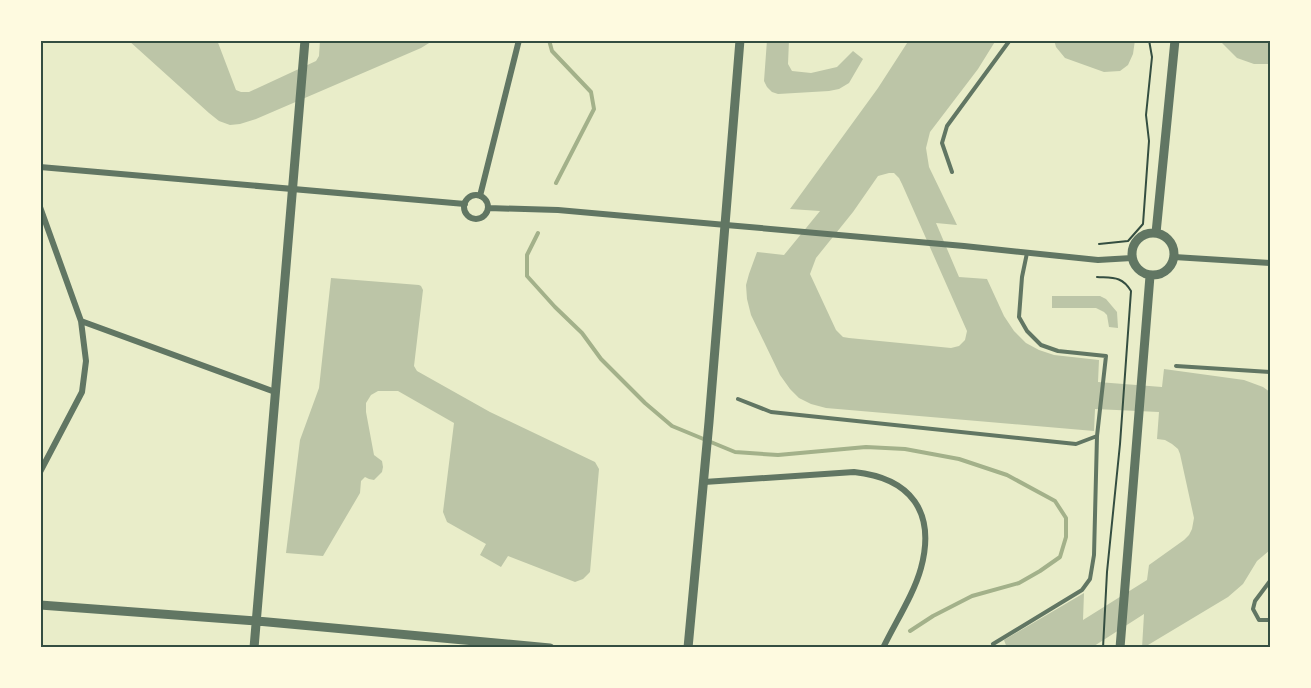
<svg xmlns="http://www.w3.org/2000/svg" width="1311" height="688" font-family="Cabin,sans-serif">
  <style>
    .lines { fill: none; stroke-linecap: round; stroke-linejoin: round }
    .stream { stroke: #a3b18a; stroke-width: 4 }
    .building { fill: #bcc5a7; fill-rule: evenodd }
    .path { stroke: #344e41; stroke-width: 2 }
    .service { stroke: #617663; stroke-width: 4 }
    .minor { stroke: #617663; stroke-width: 6 }
    .tertiary { stroke: #617663; stroke-width: 9 }
    .neatline { fill: none; stroke: #344e41; stroke-width: 2 }
  </style>
  <rect width="100%" height="100%" fill="#e9edc9"/>
  <g class="lines">
    <path class="stream" d="M549 40 552 51 591 92 594 109 556 183
      M538 233 527 255V276L555 307 582 333 601 359 645 403 672 426 735 452 778 455 866 447 905 449 959 459 1007 475 1055 501 1066 518V537L1060 557 1040 571 1019 583 972 596 933 616 910 631"/>
  </g>
  <path class="building" d="M128 40H217L236 90 241 92H249L316 61 319 56 320 40H434L421 48 256 119 240 124 230 125 219 121 209 113Z
    M767 40H789L788 64 792 71 811 73 837 67 853 51 863 59 849 83 839 89 829 91 778 94 772 92 767 87 764 81Z
    M909 40H996L978 69 930 132 926 148 929 167 957 225 936 223 959 277 987 279 1004 316 1014 331 1026 343 1039 350 1054 355 1099 360 1098 382 1162 387 1164 369 1244 380 1263 387 1270 392V550L1257 561 1243 584 1228 597 1143 648H1142L1144 614 1091 648H1007L1004 640 1084 593 1083 620 1147 580 1149 565 1184 540 1189 535 1192 529 1194 518 1180 454 1178 449 1172 444 1165 440 1157 439 1159 412 1095 409 1094 431 826 408 811 404 799 398 790 389 780 375 751 315 747 299 746 285 749 274 757 252 784 255 820 211 790 209 878 88ZM889 173H894L899 178 902 184 967 331 965 340 959 346 951 348 849 338 843 337 836 330 810 274 816 258 853 212 878 176Z
    M1054 40H1135L1133 54 1128 65 1120 71 1104 72 1065 58 1056 47Z
    M1219 40H1270V64H1254L1237 58Z
    M331 278 419 285 421 286 423 290 414 366 417 371 490 412 595 462 599 469 590 572 583 579 575 582 508 556 501 567 480 555 486 544 447 522 443 512 454 423 398 391H378L371 395 366 403V412L374 455 382 461 383 467 382 472 374 480 369 479 365 477 361 481 360 493 323 556 286 553 300 440 319 388Z
    M1052 296H1100L1106 299 1117 312 1118 328 1109 327 1107 315 1104 312 1096 308H1052Z"/>
  <g class="lines">
    <path class="path" d="M1099 244 1128 241 1143 224 1149 141 1146 115 1152 57 1149 40
      M1097 277C1113 278 1122 276 1131 291L1120 444 1107 572 1103 648"/>
    <path class="service" d="M952 172 942 143 947 126 1010 40
      M1176 366 1270 372
      M738 399 771 412 1076 444 1097 436
      M1270 581 1255 601 1253 609 1259 620H1270
      M993 644 1082 590 1090 579 1094 555 1097 436 1106 356 1058 351 1041 345 1027 331 1019 317 1022 277 1027 253"/>
    <path class="minor" d="M40 167 465 204
      M464 207a12 12 0 1 1 24 0a12 12 0 1 1-24 0Z
      M480 196 519 40
      M40 207 81 321 86 361 82 392 40 472
      M488 208 558 210 726 225 964 246 1098 260 1132 258
      M1174 257 1270 263
      M81 321 275 392
      M704 482 854 472C911 478 936 512 921 568 914 594 895 623 883 648"/>
    <path class="tertiary" d="M1132 254a21 21 0 1 1 42 0a21 21 0 1 1-42 0Z
      M1156 233 1175 40
      M40 605 257 621 550 648
      M254 648 305 40
      M688 648 709 422 740 40
      M1120 648 1150 276"/>
  </g>
  <rect width="1311" height="688" fill="none" stroke="#fefae0" stroke-width="84"/>
  <rect x="42" y="42" width="1227" height="604" class="neatline"/>
</svg>
